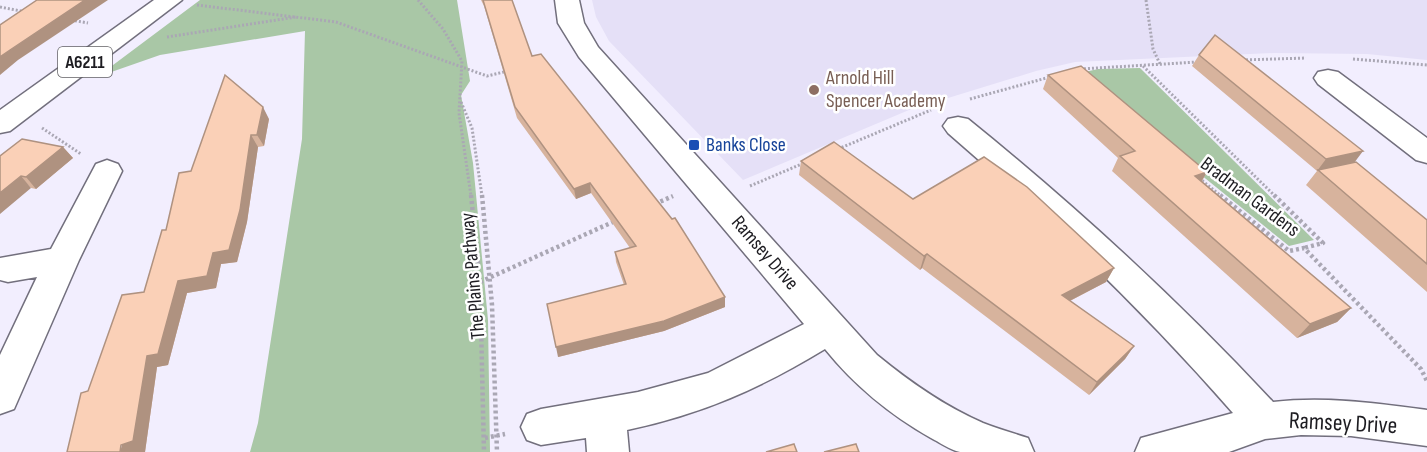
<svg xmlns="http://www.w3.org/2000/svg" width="1427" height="452" font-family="'Sofia Sans Condensed',sans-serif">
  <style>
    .built { fill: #e5e0f7 }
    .green { fill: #a9c7a6 }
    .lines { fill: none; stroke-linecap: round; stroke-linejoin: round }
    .minor-casing { stroke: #726f7d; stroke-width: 3 }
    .major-casing { stroke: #726f7d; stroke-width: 3 }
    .path-far1 { stroke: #aaa7b4; stroke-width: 3; stroke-dasharray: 2 2; stroke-linecap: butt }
    .path { stroke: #aaa7b4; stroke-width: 4.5; stroke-dasharray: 3 3; stroke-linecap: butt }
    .minor { fill: #fff; fill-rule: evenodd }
    .major { fill: #fff; fill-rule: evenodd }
    .wall { fill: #d7b39d }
    .shaded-wall { fill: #af9280 }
    .building { fill: #fad0b7; stroke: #af9280; stroke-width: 1.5 }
    .education-dot { fill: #8d6e63; stroke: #fff; stroke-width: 2 }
    .transit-dot { fill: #1a4fb4; stroke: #fff; stroke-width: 2 }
    .labels { text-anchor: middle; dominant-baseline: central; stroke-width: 5; stroke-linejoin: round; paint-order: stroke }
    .shield { fill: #fff; stroke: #616064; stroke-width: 1.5 }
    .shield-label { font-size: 18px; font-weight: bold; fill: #1d1c21 }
    .education-label { font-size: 20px; fill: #785e54; stroke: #fff; text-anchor: start }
    .transit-label { font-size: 20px; fill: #164399; stroke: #fff; text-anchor: start }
    .street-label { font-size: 20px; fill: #1d1c21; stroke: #fff }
    .near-street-label { font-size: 24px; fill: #1d1c21; stroke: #fff }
  </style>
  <rect width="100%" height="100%" fill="#f2eefe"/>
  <path class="built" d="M592 0H1427V60L1367 54 1274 53 1075 62 1036 71 909 110 743 180 609 41 596 17Z"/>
  <path class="green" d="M200 0H457L470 81 461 95 473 163 488 320 490 452H250L258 423 302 139 305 31 160 55 97 77Z
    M1140 68 1314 240 1289 246 1076 74 1098 69Z"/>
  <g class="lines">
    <defs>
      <path id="minor" d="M555 0H579L584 23 598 47 877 355C910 382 944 406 983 423 998 429 1013 433 1028 438L1034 452C1012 452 980 452 960 452 950 450 939 442 931 438 889 414 855 386 825 349 759 389 702 414 627 430L629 452H587L586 438 541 445 527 440 521 427 527 414 541 409 638 392 708 373 804 324 579 57 558 23Z
        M1328 70 1338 72 1427 138V163L1416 160 1318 84 1314 78 1318 72Z
        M958 117 968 119C1077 207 1178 300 1273 402 1325 396 1375 403 1427 410V446L1351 436 1301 435 1265 439 1229 452H1135L1141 438 1233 413C1145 312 1049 220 948 133L943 126 948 119Z
        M107 160 118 164 122 171 79 260 14 409 0 414V355L37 277 8 282 0 280V258L51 249 96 164Z"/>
      <path id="major" d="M154 0H182L10 131 0 133V110Z"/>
    </defs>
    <use href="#minor" class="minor-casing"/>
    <use href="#major" class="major-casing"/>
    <path class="path-far1" d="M418 0 443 29 462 61 459 113 471 196
      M1146 0 1153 49 1160 64
      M197 5 336 22 487 76 508 71
      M0 7 26 12
      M71 20 88 23
      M167 37 296 17
      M1353 59 1427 65
      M1242 60 1306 58
      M1143 66 1275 196
      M1080 69 1198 62
      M970 99 1050 77
      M461 102 472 128 482 196
      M42 128 81 154
      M838 149 931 110
      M1199 178 1221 196
      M750 186 804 163"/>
    <path class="path" d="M471 195 480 282 484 452
      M482 195 492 305 497 452
      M1220 195 1289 251 1304 248 1421 369 1427 381
      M1274 195 1323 243 1304 248
      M655 204 673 196
      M480 282 615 221
      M485 438 505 434"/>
    <use href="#minor" class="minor"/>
    <use href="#major" class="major"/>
  </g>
  <path class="wall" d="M481 0H512L532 56 725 297V307L664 331 558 357 624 285 616 262 615 252 630 248 591 193 576 199 517 118 484 6Z
    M1199 55 1354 162 1427 220V292L1306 185 1317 171 1192 66Z
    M1048 75 1207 172 1202 181 1351 308 1337 322 1297 338 1112 171 1118 158 1043 89Z
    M269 119 264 146 258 147 247 222 237 262 221 264 216 288 187 293 168 365 157 367 145 452 88 391 144 292 166 230 191 171Z
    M63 147 73 158 36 189 31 188 0 156Z
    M801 161 1114 268 1106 282 1070 301 1134 346 1125 359 1089 395 922 268 920 270 799 175Z"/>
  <path class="shaded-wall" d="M85 0H108L18 60 0 75V57L10 50Z
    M263 107 269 119 264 146 257 135Z
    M251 135 258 147 247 222 237 262 221 264 216 288 187 293 168 365 157 367 145 452H120L147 356 178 281Z
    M63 147 73 158 36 189 26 177Z
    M1363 151 1354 163 1317 171 1326 159Z
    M1207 172 1198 187 1195 176Z
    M21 176 31 188 0 214V193Z
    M590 183 591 193 576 199 574 189Z
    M927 254 922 268 920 270 924 256Z
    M1114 268 1106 282 1054 309 1062 295Z
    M725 297V307L664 331 558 357 556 347Z
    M1351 308 1337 322 1297 338 1310 324Z
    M1134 346 1125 359 1089 395 1097 382Z"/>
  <path class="building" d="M37 0H85L10 50 0 57V25Z
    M483 0H512L532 56 541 54 672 219 675 218 725 297 664 321 556 347 547 304 626 284 615 252 636 246 590 183 574 189 515 107Z
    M1215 35 1363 151 1326 159 1199 55Z
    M1081 66 1207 172 1195 176 1351 308 1310 324 1120 156 1135 151 1048 75Z
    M225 75 263 107 257 135H251L240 210 229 250 213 253 207 276 178 281 158 354 147 356 133 441 121 445 120 452H67L81 393 88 391 122 295 144 292 162 230H166L179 173 191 171Z
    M22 139 63 147 26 177 21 176 0 193V156Z
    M834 142 913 199 984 157 1027 187 1114 268 1062 295 1134 346 1097 382 927 254 924 256 801 161Z
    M1356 162 1427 220V264L1318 170Z
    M794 444 797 452H766Z
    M856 444 859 452H824Z"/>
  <circle class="education-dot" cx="814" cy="90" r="6"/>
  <rect class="transit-dot" x="688" y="139" width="12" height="12" rx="3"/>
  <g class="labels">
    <rect class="shield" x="58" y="47" width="54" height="30" rx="4.5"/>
    <g class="shield-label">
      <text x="85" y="62">A6211</text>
    </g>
    <g class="education-label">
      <text x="826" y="78">Arnold Hill<tspan x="826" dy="23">Spencer Academy</tspan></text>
    </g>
    <g class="transit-label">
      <text x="706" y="145">Banks Close</text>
    </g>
    <g class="street-label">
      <text transform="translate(1250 197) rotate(37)">Bradman Gardens</text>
      <text transform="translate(765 253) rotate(49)">Ramsey Drive</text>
      <text transform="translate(473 276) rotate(-95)">The Plains Pathway</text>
    </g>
    <g class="near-street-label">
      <text transform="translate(1343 423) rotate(3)">Ramsey Drive</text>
    </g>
  </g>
</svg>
